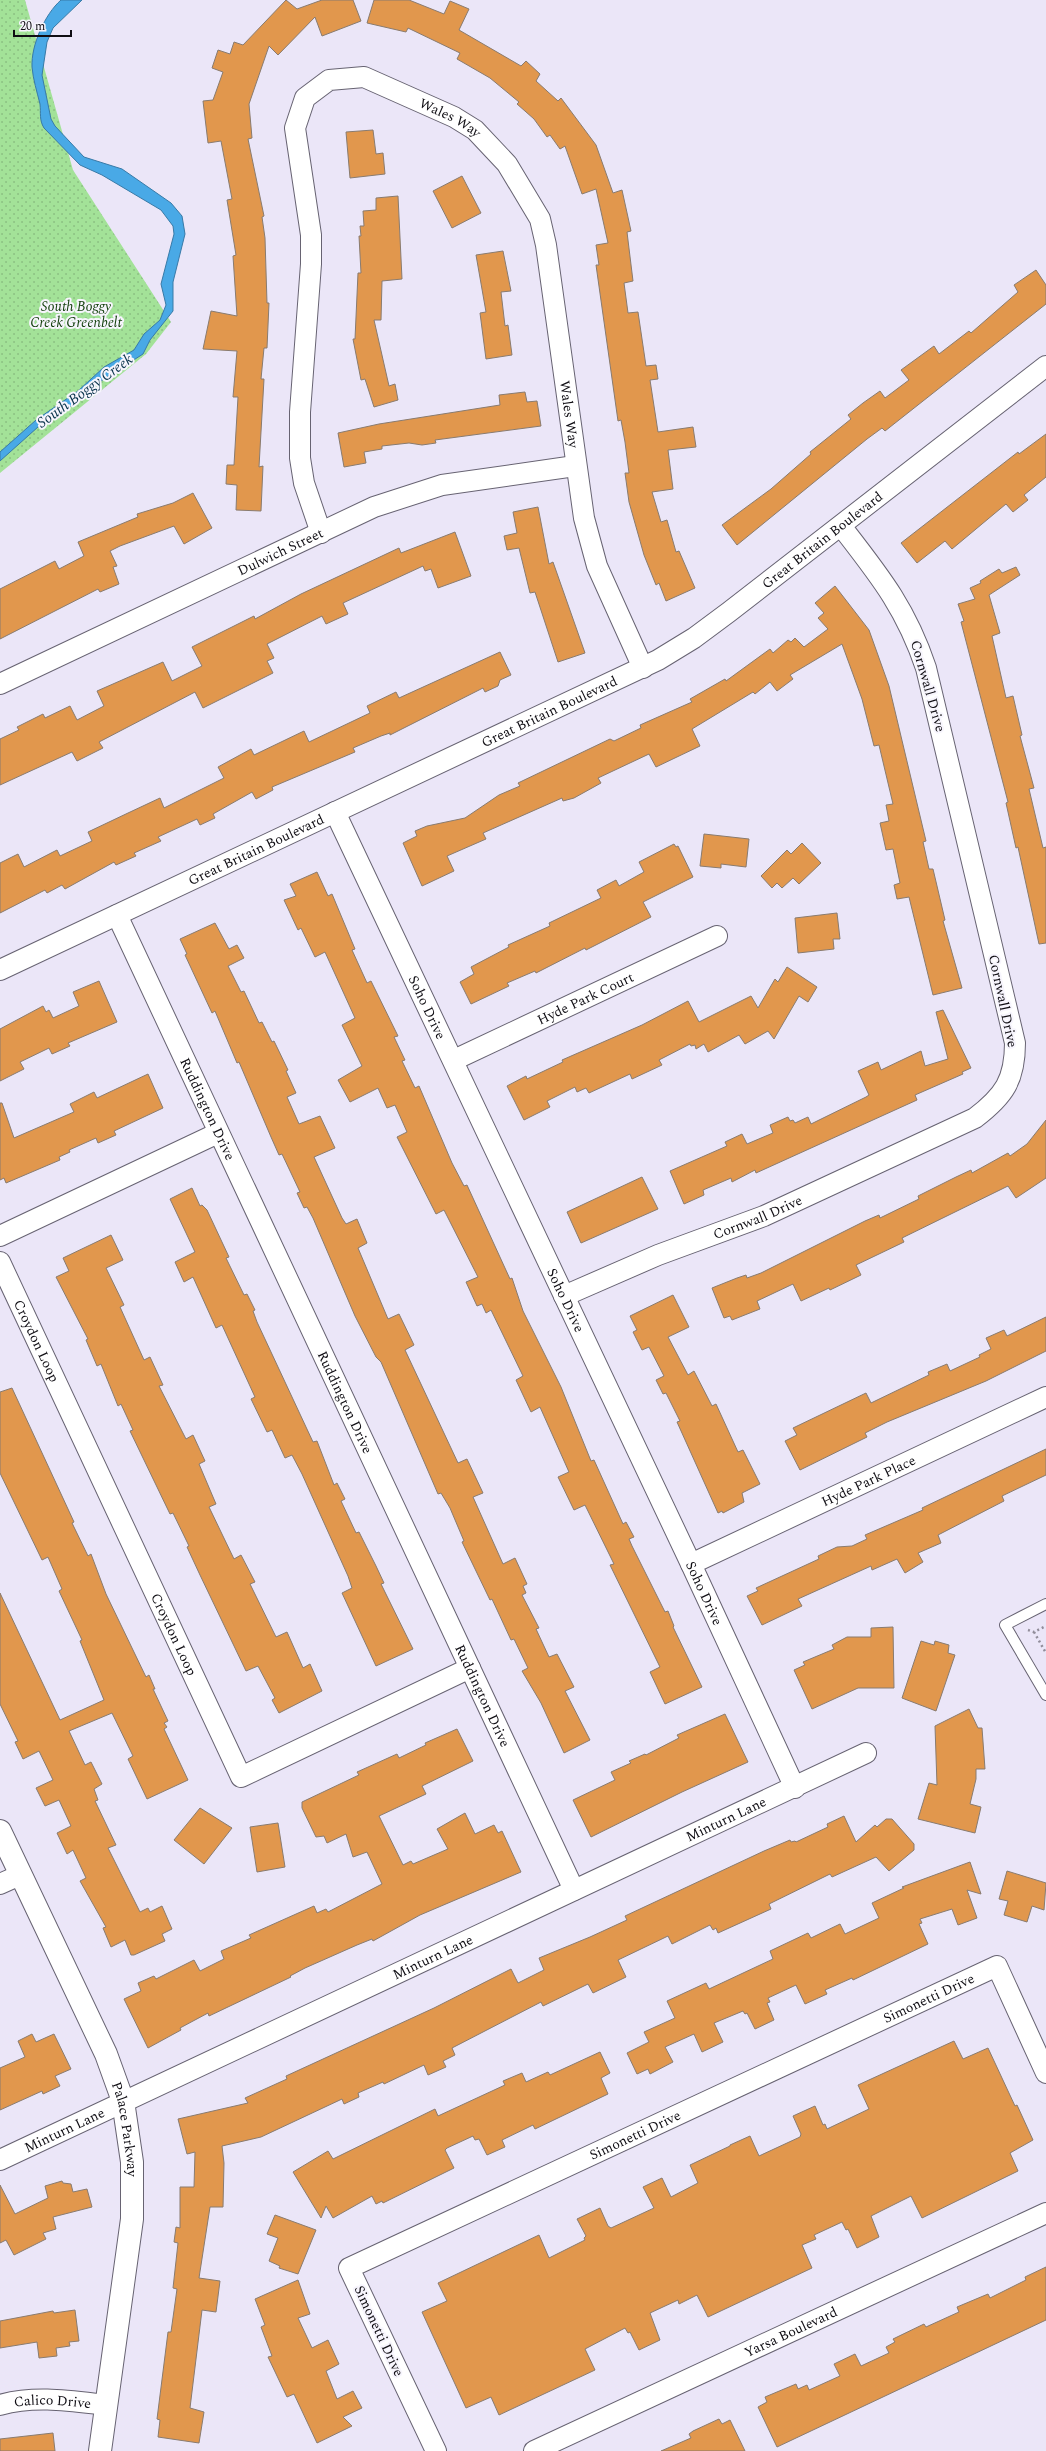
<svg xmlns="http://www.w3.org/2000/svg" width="1046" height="2451" font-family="Spectral,serif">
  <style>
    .park { fill: url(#park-dots) }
    .water { fill: #49a9e6; stroke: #387aa7 }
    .building { fill: #e1974d; stroke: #897b6f }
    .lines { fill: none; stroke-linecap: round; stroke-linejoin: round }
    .service-casing { stroke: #676372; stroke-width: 12 }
    .minor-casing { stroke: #676372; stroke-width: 22 }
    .tertiary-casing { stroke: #676372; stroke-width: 24 }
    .path { stroke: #918d9a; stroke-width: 2.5; stroke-dasharray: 2 3; stroke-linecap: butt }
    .service { stroke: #fff; stroke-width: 10 }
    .minor { stroke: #fff; stroke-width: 20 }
    .tertiary { stroke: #fff; stroke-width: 22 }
    .labels { text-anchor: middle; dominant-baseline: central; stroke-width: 4; stroke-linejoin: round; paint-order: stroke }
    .street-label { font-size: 14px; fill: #0f0d13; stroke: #f7f5fd }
    .park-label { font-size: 14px; font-style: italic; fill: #15420e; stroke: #f7f5fd }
    .water-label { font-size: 15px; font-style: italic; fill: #063149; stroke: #f7f5fd }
  </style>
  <defs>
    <pattern id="park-dots" width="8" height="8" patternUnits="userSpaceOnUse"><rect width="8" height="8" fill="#a3e298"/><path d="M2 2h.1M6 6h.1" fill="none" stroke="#8bc182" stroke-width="1.8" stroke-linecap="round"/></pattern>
  </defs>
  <rect width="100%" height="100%" fill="#ebe6f8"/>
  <path class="park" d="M0 0H25L73 170 171 322 146 354 0 473Z"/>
  <path class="water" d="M61 0H82L53 28 47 42 42 75 51 119 55 126 84 157 122 169 171 203 182 216 185 234 173 282V311L150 340 143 354 101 381 65 411 38 427 0 461V452L36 420 78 391 104 367 134 350 144 334 160 320 166 305 161 284 174 234 173 226 161 210 102 175 80 165 44 128C39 120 41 113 40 104 37 92 33 79 32 67 31 45 45 14 61 0Z"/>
  <path class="building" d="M286 0 297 9 322 0H353L361 21 322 36 315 17 278 55 269 46 249 104 252 138 248 139 264 216 262 217 265 238 267 303H269L267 348H264L261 379H264L259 467 263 466 261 511 236 510 237 485 226 484 227 465H234L238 397H233L237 351 203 349 211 311 237 316 233 256 236 255 227 200 232 199 221 141 208 143 203 101 213 100 223 72 212 68 218 50 230 54 234 42 243 45Z
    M374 0H409L444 14 450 1 469 9 459 30 521 66 526 61 540 74 536 81 558 101 561 98 596 145 613 193 622 190 631 231 627 232 633 281 624 283 628 313 638 312 646 366 656 365 658 379 650 380 658 432 693 427 696 447 668 450 673 489 652 492 661 522 667 520 676 552 679 551 695 588 666 601 659 583 656 585 644 555 629 502 625 473H629L625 442 621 420 618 421 596 265H599L596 245 608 243 596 189 582 194 565 146 560 149 550 135 547 137 534 119 517 104 519 102 490 78 457 59 460 53 408 28 406 32 367 23Z
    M373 130 376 154 383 153 385 174 350 178 346 132Z
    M462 176 481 213 452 228 433 191Z
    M398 196 402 279 382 281 381 320H374L389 386 395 384 398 400 374 407 365 379 361 380 353 339H355L358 273H361L359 236H361L360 226H364L363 211 376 210V198Z
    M503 251 511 291 501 292 505 326 508 325 512 355 486 359 480 313 486 312 476 255Z
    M1036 270 1046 285V304L885 431 882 428 867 439 737 545 722 525 771 489 811 454 810 452 851 419 848 415 863 403 880 391 885 398 909 380 901 370 934 346 939 354 969 331 971 333 1018 292 1014 285Z
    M525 392 527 402 537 401 541 426 435 440 436 443 422 445 409 443 382 446V449L364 452 366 463 344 467 338 433 379 424 500 405 499 395Z
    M1046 434V477L1024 495 1028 500 1013 512 1006 504 952 549 945 541 917 563 901 543 1018 452 1019 454Z
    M193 493 212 528 184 544 174 526 120 546 110 551 117 566 113 567 119 584 100 592 98 589 0 639V589L55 561 59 569 84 556 78 542 138 517 137 514 173 503Z
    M538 507 549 564 553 562 585 653 558 662 535 592 530 593 519 548 507 550 504 536 517 533 513 512Z
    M455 532 471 576 438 588 431 569 425 571 423 566 343 603 348 614 326 624 322 616 267 644 274 658 267 661 273 673 203 708 195 692 99 742 103 748 77 761 72 752 0 785V739L19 730 17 727 43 714 45 718 70 706 77 720 104 706 97 691 163 662 172 681 202 666 192 647 254 616 255 619 301 594 399 548 401 553Z
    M1016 567 1020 575 989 595 1000 633 992 636 1006 698 1013 696 1022 735 1020 736 1034 788 1029 789 1043 848 1046 847V943L1039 944 1018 847 1016 848 1006 803 1008 802 961 622 964 621 958 604 975 599 970 588 981 583 980 581 999 569 1002 573Z
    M835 586 869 630 889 686 926 841 923 842 929 869H933L945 920 943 921 962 988 933 995 909 897 897 899 894 885 900 883 893 849 886 850 880 823 889 821 886 805 893 804 879 745 874 746 862 699 842 644 790 675 793 679 777 691 770 682 755 694 753 692 692 729 700 746 656 767 649 754 598 778 601 783 574 798 563 801 562 798 483 833 486 839 447 856 454 871 422 886 403 843 417 836 415 831 427 826 465 818 499 795 520 786 518 783 610 739 614 741 641 728 640 725 692 702 690 699 725 679 726 681 770 649 773 653 788 640 791 642 795 638 804 647 828 629 818 618 824 613 815 603Z
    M500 652 511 675 500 680 498 686 485 692 483 688 390 735V733L381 736 353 748 355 752 272 787 273 790 256 799 252 792 213 814 215 818 200 825 197 819 158 837 161 841 134 853 136 856 116 865 114 862 65 889 62 885 47 893 45 890 0 913V863L18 854 24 867 57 850 60 856 92 841 88 832 128 813 160 798 164 808 224 778 218 767 251 749 254 755 304 731 309 742 370 713 367 706 396 692 399 698Z
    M704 834 749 839 746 867 721 864V868L700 866Z
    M802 843 821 863 799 884 793 878 782 888 777 883 772 888 761 876 787 850 791 854Z
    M674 844 676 847 678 846 693 877 643 902 651 917 586 950 585 948 536 973 535 971 507 983 509 986 471 1004 460 982 474 974 471 967 509 947 508 945 550 926 549 923 601 898 597 890 616 880 619 886 644 872 639 862Z
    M317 872 328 896 332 894 355 949 352 950 367 983 371 981 398 1036 394 1037 405 1060 402 1061 415 1088 419 1086 452 1163 464 1186 467 1185 510 1279 512 1278 523 1311 561 1387 591 1461 594 1460 623 1524 626 1522 634 1537 629 1539 632 1546 665 1612 668 1611 674 1626 673 1627 702 1687 665 1704 650 1672 660 1667 610 1565 614 1564 585 1505 574 1510 558 1477 569 1472 540 1407 531 1412 516 1380 523 1376 491 1310 486 1313 482 1304 477 1306 466 1282 478 1277 444 1210 436 1214 397 1137 407 1132 395 1105 387 1108 378 1088 350 1102 338 1080 362 1066 342 1025 355 1018 325 952 315 957 301 928 298 930 284 900 296 896 290 884Z
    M837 913 840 939H833L834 949 798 953 795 918Z
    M215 923 229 949 237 945 244 958 228 966 241 992 244 991 259 1023 262 1022 272 1042 274 1041 288 1070 286 1071 296 1093 287 1097 299 1124 320 1116 335 1148 314 1157 342 1218 346 1224 357 1219 367 1243 358 1248 388 1319 399 1314 414 1345 405 1350 458 1463 467 1459 483 1493 473 1497 503 1564 515 1558 527 1584 523 1586 526 1593 522 1595 539 1628 536 1629 549 1657 557 1654 574 1687 565 1691 590 1740 564 1753 541 1703 522 1671 528 1668 514 1639 511 1640 492 1599 490 1600 462 1542 464 1541 450 1508 441 1493 438 1494 381 1362 376 1357 355 1316 313 1218 307 1207 304 1208 297 1193 300 1192 282 1154 279 1155 271 1137 239 1062 237 1063 215 1011 212 1013 185 955 187 954 180 939Z
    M787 967 817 987 808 1002 799 996 774 1039 768 1031 745 1044 739 1035 708 1052 704 1044 696 1049 695 1045 691 1046 690 1044 659 1060 662 1065 632 1079 630 1074 589 1093 586 1088 577 1092 575 1087 547 1101 550 1107 524 1120 507 1086 526 1076 527 1079 563 1062 562 1060 642 1025 688 1001 699 1022 751 996 758 1008 775 979 778 982Z
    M99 981 117 1022 68 1043 70 1046 52 1054 49 1048 20 1062 24 1069 0 1081V1029L43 1006 46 1012 49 1010 53 1018 79 1006 73 992Z
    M943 1010 971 1068 962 1072 963 1074 915 1095 917 1100 756 1173 755 1170 732 1182 731 1178 703 1190 704 1195 684 1204 670 1171 727 1146 725 1142 742 1134 747 1144 773 1133 770 1125 788 1117 790 1121 793 1120 795 1123 808 1117 811 1124 866 1097 869 1095 858 1071 878 1062 881 1070 921 1051 925 1066 948 1059 936 1012Z
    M148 1074 163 1108 114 1131 116 1135 98 1143 96 1138 69 1150 70 1152 59 1157 60 1160 6 1183 4 1178 0 1180V1103H2L14 1138 74 1112 70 1104 94 1092 97 1098Z
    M1046 1120V1178L1016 1198 1008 1186 902 1238 904 1242 856 1265 861 1275 830 1290 829 1288 801 1301 793 1284 757 1301 760 1309 732 1320 730 1316 724 1318 712 1288 737 1278 746 1275 747 1278 761 1273 865 1221 879 1215 880 1218 919 1199 918 1196 956 1177 971 1170 972 1173 1008 1153 1010 1156 1027 1144Z
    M642 1177 658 1209 581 1243 567 1212Z
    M192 1188 200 1206 202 1205 207 1210 229 1257 226 1258 244 1295 247 1294 255 1310 253 1311 257 1322 313 1442 317 1441 334 1485 337 1483 345 1499 341 1501 356 1533 359 1532 376 1566 384 1583 381 1584 413 1649 376 1666 342 1593 352 1588 348 1576 302 1474 292 1455 285 1458 272 1430 267 1432 251 1399 255 1397 222 1325 216 1328 193 1277 184 1282 175 1262 195 1252 170 1199Z
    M111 1235 123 1260 106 1268 124 1305 120 1307 144 1360 150 1357 163 1385 159 1386 186 1439 193 1435 205 1461 199 1464 216 1504 209 1507 234 1559 241 1555 255 1582 250 1584 276 1637 287 1632 303 1668 310 1664 322 1691 279 1713 272 1700 275 1698 258 1666 246 1671 200 1575 187 1547 189 1546 173 1513 170 1514 130 1431 133 1430 121 1404 118 1406 101 1364 97 1366 86 1340 88 1339 56 1277 69 1271 63 1258Z
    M673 1295 689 1327 668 1337 688 1375 694 1371 712 1406 716 1404 738 1452 743 1450 760 1484 742 1493 744 1502 723 1513 722 1511 718 1513 677 1422 680 1421 666 1393 663 1394 656 1380 664 1376 649 1347 642 1350 633 1332 637 1330 630 1316Z
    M1046 1317V1351L986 1381 887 1422 865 1433 867 1437 800 1470 785 1441 797 1435 793 1428 866 1393 871 1403 929 1375 928 1372 947 1364 950 1371 980 1357 979 1355 991 1349 986 1338 1004 1330 1007 1336Z
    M12 1388 74 1522 72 1523 88 1556 91 1554 106 1594 146 1677 149 1675 155 1689H153L168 1721 164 1723 167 1727 164 1729 188 1780 147 1799 128 1759 133 1756 112 1713 69 1731 85 1765 91 1762 102 1784 94 1789 98 1800 95 1801 116 1845 108 1848 140 1912 148 1908 150 1912 162 1906 172 1929 162 1934 165 1941 134 1955H131L125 1940 111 1947 103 1928 106 1927 80 1881 86 1878 73 1850 67 1854 57 1833 71 1826 59 1800 45 1806 36 1788 53 1780 39 1751 23 1759 15 1742 18 1741 0 1704V1593L60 1720 104 1700 80 1641 82 1640 59 1591 62 1589 48 1557 42 1560 0 1473V1392Z
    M1046 1449V1475L1002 1496 1004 1501 938 1535 941 1543 918 1553 923 1562 905 1573 897 1559 872 1570 871 1566 798 1599 802 1606 762 1625 747 1596 758 1591 756 1588 819 1559 818 1556 837 1547 852 1546 867 1539 865 1535 923 1510 922 1508Z
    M893 1627 894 1688H858L812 1709 794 1670 805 1665 803 1662 834 1649 832 1645 847 1637H871V1628Z
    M921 1641 934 1645 935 1641 949 1645 948 1653 955 1655 936 1711 902 1698Z
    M969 1709 978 1728H982L985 1769H976V1779L970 1804 981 1807 975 1833 918 1819 929 1783 937 1785 935 1726Z
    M725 1714 748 1762 682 1792 591 1837 573 1800 615 1780 611 1772 631 1763 629 1761 645 1754 646 1755 679 1738 677 1735Z
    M457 1729 473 1761 422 1786 426 1794 379 1816 403 1865 411 1861 413 1864 448 1849 437 1829 465 1813 475 1834 494 1825 498 1833 502 1831 521 1872 420 1915 373 1941 372 1939 357 1945 305 1968 290 1976 291 1977 209 2016 208 2013 180 2028 181 2030 148 2048 124 1999 141 1991 138 1983 154 1976 156 1979 194 1960 200 1971 224 1959 221 1951 251 1938 249 1935 314 1906 317 1913 326 1909 328 1912 382 1884 367 1852 353 1857 346 1834 327 1843 324 1836 316 1837 302 1808V1802L359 1775 357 1772 397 1754 399 1758 426 1745 425 1743Z
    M200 1808 232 1828 204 1864 174 1840Z
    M844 1816 856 1842 875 1825 877 1827 886 1819H892L914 1844V1850L889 1871 876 1857 832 1877 830 1874 769 1904 771 1909 718 1933 716 1928 713 1930 710 1925 672 1944 668 1936 618 1960 626 1977 593 1993 588 1984 543 2006 541 2002 452 2048 455 2055 443 2061 446 2067 428 2075 424 2065 384 2084 383 2082 358 2093 359 2097 344 2104 342 2099 261 2137 222 2146 224 2163 223 2207H210L199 2278 220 2281 216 2312 202 2310 190 2408 204 2412 199 2443 158 2437 160 2420 157 2419 168 2332H171L177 2289 173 2288 178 2243 174 2242 176 2227 180 2228V2187H194L195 2152 187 2154 178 2119 248 2103 245 2098 287 2079 286 2076 434 2008 511 1969 518 1983 544 1970 539 1958 590 1937 627 1920 625 1916 764 1851 790 1840 791 1842 795 1841 796 1842 828 1827 827 1824Z
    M278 1823 285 1867 257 1872 250 1827Z
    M970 1862 981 1894 967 1890 977 1918 958 1925 952 1909 920 1919 922 1923 919 1924 928 1944 853 1980 852 1978 825 1990 827 1994 805 2004 796 1985 768 1998 770 2002 767 2003 774 2020 755 2029 747 2013 745 2014 743 2011 714 2023 723 2042 702 2052 694 2034 665 2047 673 2062 650 2074 648 2069 637 2074 627 2053 649 2042 644 2032 675 2018 667 2001 706 1983 709 1989 773 1959 770 1951 808 1933 811 1938 840 1924 845 1934 879 1918 872 1903 904 1888 902 1887Z
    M1007 1871 1046 1883 1044 1910 1032 1906 1027 1922 1004 1915 1008 1901 999 1899Z
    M32 2034 36 2042 54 2034 71 2069 55 2076 60 2086 43 2094 42 2091 0 2110V2068L25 2057 18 2041Z
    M954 2041 963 2059 988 2048 1015 2106 1017 2105 1033 2140 1010 2153 1018 2171 922 2218 911 2196 871 2216 879 2237 857 2248 848 2229 846 2230 842 2222 814 2235 816 2239 802 2245 812 2268 708 2317 697 2295 679 2304 678 2300 650 2313 660 2340 639 2350 630 2332 628 2333 625 2328 585 2349 595 2370 499 2415 491 2397 466 2408 422 2312 447 2301 438 2283 539 2235 549 2258 585 2240 584 2238 586 2236 577 2219 600 2208 608 2226 611 2228 654 2208 643 2187 662 2178 671 2197 698 2183 690 2165 730 2146V2145L750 2136 759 2156 800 2137 801 2134 793 2116 815 2106 823 2125 825 2124 827 2129 869 2109 858 2085Z
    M600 2052 610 2073 601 2078 608 2094 535 2129 533 2125 502 2140 505 2147 487 2155 479 2139 475 2140 473 2136 447 2148 445 2150 454 2168 383 2203 382 2201 376 2204 372 2196 333 2218 326 2206 321 2218 293 2172 328 2151 333 2159 435 2109 438 2116 505 2085 503 2081 522 2073 526 2082 548 2072 550 2075Z
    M62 2181 63 2183 71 2184 73 2192 87 2189 92 2207 53 2217 56 2229 43 2233 46 2239 14 2255 6 2240 0 2243V2185L15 2214 48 2198 45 2186Z
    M275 2215 316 2230 298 2274 279 2268 280 2266 269 2261 278 2238 267 2234Z
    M1046 2267V2320L777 2447 758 2407 767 2402 765 2397 796 2384 798 2389 807 2385 809 2390 840 2376 834 2364 855 2354 861 2366 889 2353 886 2347 895 2342 893 2339 924 2324 926 2327 959 2312 957 2307 988 2294 990 2298 1026 2280 1025 2277Z
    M298 2280 310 2314 298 2318 312 2348 328 2340 339 2364 326 2371 337 2399 353 2391 362 2408 343 2417 352 2426 317 2443 294 2394 287 2397 268 2357 272 2356 261 2327 265 2325 255 2299Z
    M75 2310 79 2341 69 2342 70 2346 56 2348 57 2356 39 2358 37 2342 0 2348V2321L53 2311 54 2313Z
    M719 2419 722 2424 730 2420 745 2451H661L691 2438 689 2434 693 2431Z
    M53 2433 55 2451H0V2439Z"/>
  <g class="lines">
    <defs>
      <path id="service" d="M1046 1604 1005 1625 1046 1695"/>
      <g id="minor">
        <path id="s1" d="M321 533 304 483 300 458V412L311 264V235L295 128 305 98 329 80 364 77 454 117 475 130 507 164 540 219 546 245 584 518 597 566 643 668"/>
        <path id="s2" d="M0 684 374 507 442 485 575 466"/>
        <path id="s3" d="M335 812 691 1564 795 1788"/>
        <path id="s4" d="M117 915 574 1890"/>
        <path id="s5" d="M0 970 658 660 694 638 729 612 1046 366"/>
        <path id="s6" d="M454 1060 717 936"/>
        <path d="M0 1236 218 1133"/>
        <path id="s7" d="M0 1262 241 1777 470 1668"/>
        <path id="s8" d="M564 1296 658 1255 764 1216 975 1118C1004 1096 1015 1080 1015 1043L926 668C906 608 879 575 841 526"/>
        <path id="s9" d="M691 1564 1046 1397"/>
        <path d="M0 1884 20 1875"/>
        <path id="s10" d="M0 2160 866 1753"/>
        <path id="s11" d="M0 2405C35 2395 71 2401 106 2405"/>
        <path id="s12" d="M436 2451 349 2268 997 1966 1046 2073"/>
        <path id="s13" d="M534 2451 1046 2213"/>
      </g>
      <g id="tertiary">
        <path id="s14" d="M0 1831 106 2054 123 2101 132 2162V2219L100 2451"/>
      </g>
    </defs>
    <use href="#service" class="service-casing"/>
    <use href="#minor" class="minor-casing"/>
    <use href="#tertiary" class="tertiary-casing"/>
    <path class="path" d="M1028 1630 1034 1632 1046 1626
      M1034 1632 1046 1653"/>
    <use href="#service" class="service"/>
    <use href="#minor" class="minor"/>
    <use href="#tertiary" class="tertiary"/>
  </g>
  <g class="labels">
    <g class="street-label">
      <text stroke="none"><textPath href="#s1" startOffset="602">Wales Way</textPath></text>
      <text stroke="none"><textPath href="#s1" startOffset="938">Wales Way</textPath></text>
      <text stroke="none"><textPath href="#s5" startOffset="931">Great Britain Boulevard</textPath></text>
      <text stroke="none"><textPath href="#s2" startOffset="310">Dulwich Street</textPath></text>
      <text transform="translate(928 686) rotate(74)">Cornwall Drive</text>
      <text stroke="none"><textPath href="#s5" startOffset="607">Great Britain Boulevard</textPath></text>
      <text stroke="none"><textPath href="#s5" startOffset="283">Great Britain Boulevard</textPath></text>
      <text stroke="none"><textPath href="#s6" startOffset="145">Hyde Park Court</textPath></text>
      <text transform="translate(1003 1001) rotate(78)">Cornwall Drive</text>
      <text stroke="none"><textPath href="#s3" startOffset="216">Soho Drive</textPath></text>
      <text stroke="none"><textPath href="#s4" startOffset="214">Ruddington Drive</textPath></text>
      <text stroke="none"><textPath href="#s8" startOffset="209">Cornwall Drive</textPath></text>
      <text stroke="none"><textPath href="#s3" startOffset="540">Soho Drive</textPath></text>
      <text stroke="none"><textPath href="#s7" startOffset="87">Croydon Loop</textPath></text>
      <text stroke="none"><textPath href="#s4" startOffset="538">Ruddington Drive</textPath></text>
      <text stroke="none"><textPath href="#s9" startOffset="196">Hyde Park Place</textPath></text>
      <text stroke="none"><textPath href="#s3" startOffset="864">Soho Drive</textPath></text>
      <text stroke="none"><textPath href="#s7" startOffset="411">Croydon Loop</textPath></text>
      <text stroke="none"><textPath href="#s4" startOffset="862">Ruddington Drive</textPath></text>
      <text stroke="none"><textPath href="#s10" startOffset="802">Minturn Lane</textPath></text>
      <text stroke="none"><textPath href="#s10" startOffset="478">Minturn Lane</textPath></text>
      <text stroke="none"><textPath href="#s12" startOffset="842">Simonetti Drive</textPath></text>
      <text stroke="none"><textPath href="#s14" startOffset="325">Palace Parkway</textPath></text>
      <text stroke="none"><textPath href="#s10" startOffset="71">Minturn Lane</textPath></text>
      <text stroke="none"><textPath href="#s12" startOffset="518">Simonetti Drive</textPath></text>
      <text transform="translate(379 2331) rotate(65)">Simonetti Drive</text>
      <text stroke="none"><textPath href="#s13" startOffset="283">Yarsa Boulevard</textPath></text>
      <text stroke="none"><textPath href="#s11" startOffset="53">Calico Drive</textPath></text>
    </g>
    <g class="park-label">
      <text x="76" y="306">South Boggy<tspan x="76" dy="16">Creek Greenbelt</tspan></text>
    </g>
    <g class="water-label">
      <text transform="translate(85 391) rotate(-36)">South Boggy Creek</text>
    </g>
  </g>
  <path d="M14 30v6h57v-6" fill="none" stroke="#0f0d13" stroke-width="2"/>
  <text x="20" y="30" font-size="12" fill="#0f0d13" stroke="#f7f5fd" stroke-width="3" paint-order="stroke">20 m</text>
</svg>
